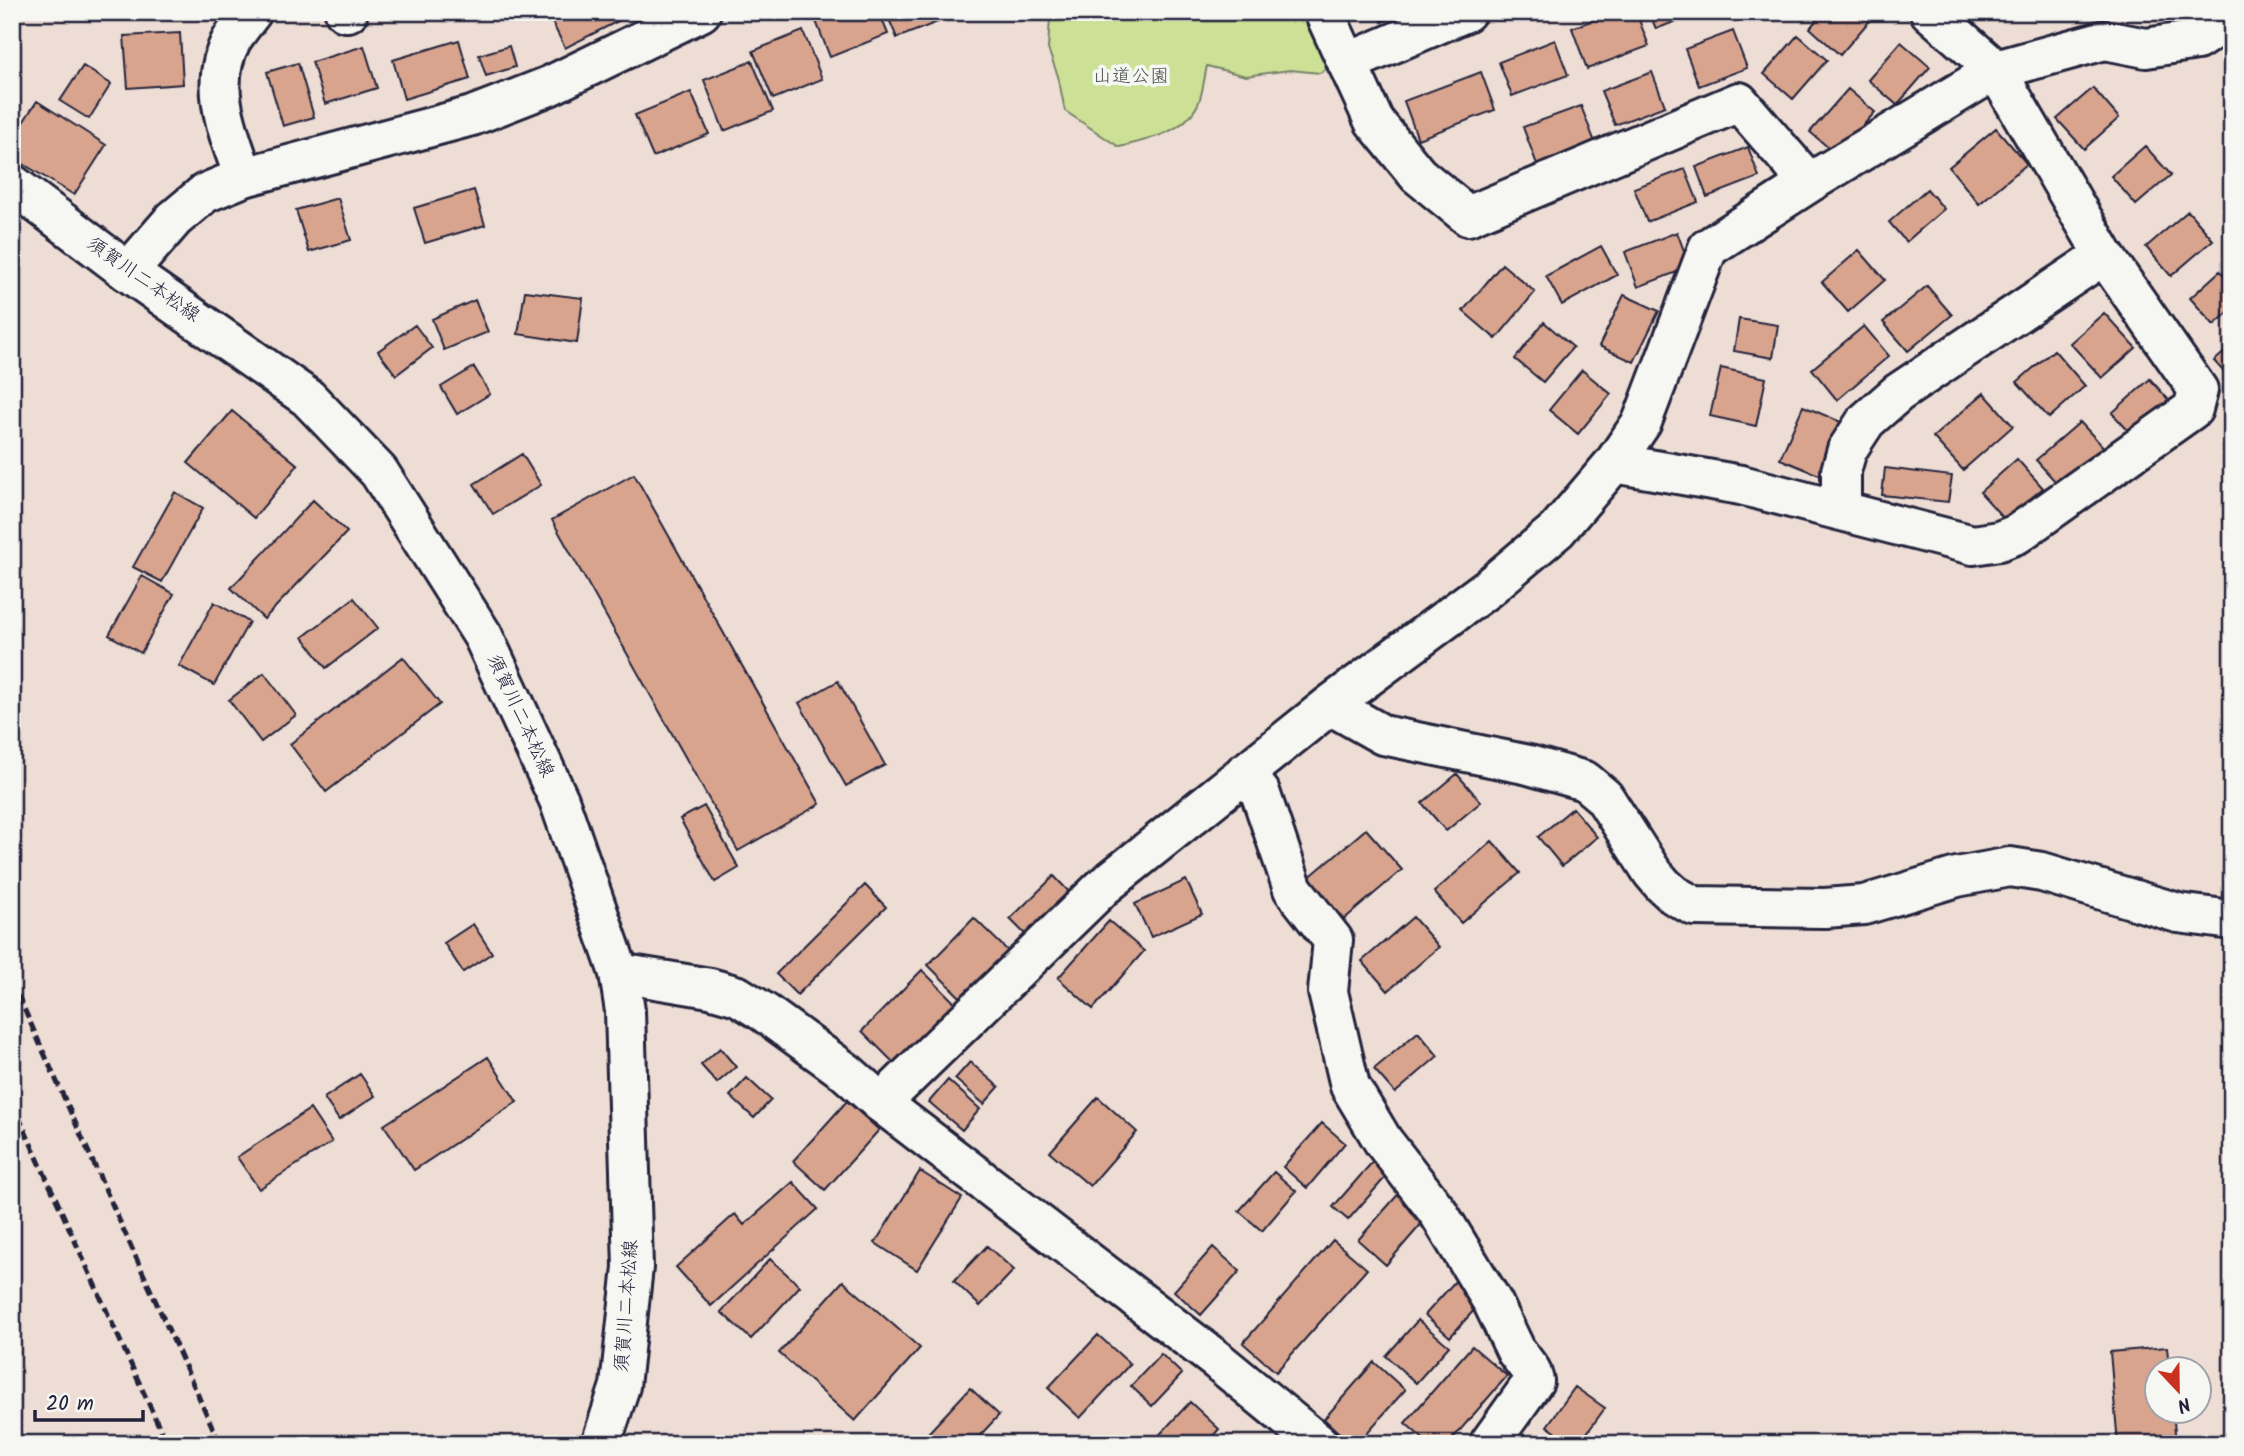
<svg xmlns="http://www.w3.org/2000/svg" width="2244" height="1456" font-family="Kalam,'Klee One',sans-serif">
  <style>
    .green { fill: #cce196; stroke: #778268; stroke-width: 2 }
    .building { fill: #d8a48e; stroke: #22223b; stroke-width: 2 }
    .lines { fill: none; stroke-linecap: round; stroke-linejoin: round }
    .minor-casing { stroke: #22223b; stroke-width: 44 }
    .tertiary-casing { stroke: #22223b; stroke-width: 44 }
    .secondary-casing { stroke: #22223b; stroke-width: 44 }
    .minor { stroke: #f6f6f2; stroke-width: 38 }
    .tertiary { stroke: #f6f6f2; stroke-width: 38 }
    .secondary { stroke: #f6f6f2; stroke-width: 38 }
    .rail { stroke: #22223b; stroke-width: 5; stroke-dasharray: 10 5; stroke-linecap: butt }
    .labels { text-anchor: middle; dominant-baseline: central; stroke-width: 7; stroke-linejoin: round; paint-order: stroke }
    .park-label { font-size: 19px; fill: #4c5252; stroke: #f6f6f2 }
    .street-label { font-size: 19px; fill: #22223b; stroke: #f6f6f2 }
  </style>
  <rect width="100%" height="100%" fill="#edddd4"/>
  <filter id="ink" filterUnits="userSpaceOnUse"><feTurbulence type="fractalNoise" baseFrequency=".0143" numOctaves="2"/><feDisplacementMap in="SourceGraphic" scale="14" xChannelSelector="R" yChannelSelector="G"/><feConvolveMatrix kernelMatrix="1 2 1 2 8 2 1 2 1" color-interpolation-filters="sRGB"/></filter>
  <g filter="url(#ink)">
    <path class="green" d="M1062 12H1313L1334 64 1320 73 1290 70 1246 76 1207 66C1204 78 1203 93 1198 104 1184 133 1147 140 1119 147L1065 111 1058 76 1048 49 1050 17Z"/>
    <path class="building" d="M547 12H626L628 16 565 48Z
      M839 12H879L888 34 830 57 816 21Z
      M886 12H946L948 18 897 38Z
      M1378 12H1405L1382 22Z
      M1614 12H1636L1649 46 1587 69 1572 28Z
      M1649 12H1700L1656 29Z
      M1823 12H1877L1840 55 1810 28Z
      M803 31 822 79 773 99 753 51Z
      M1733 31 1747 68 1699 86 1685 49Z
      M180 33 183 84 128 88 124 36Z
      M1798 35 1827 60 1793 99 1764 74Z
      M459 40 470 79 404 99 393 60Z
      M1555 40 1568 75 1512 96 1499 62Z
      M1901 42 1930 67 1897 105 1868 80Z
      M364 46 377 88 325 104 312 62Z
      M509 46 515 67 486 76 479 55Z
      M752 61 773 111 724 131 704 80Z
      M298 63 314 117 283 126 267 72Z
      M83 66 111 84 89 119 60 101Z
      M1481 72 1495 110 1418 139 1404 101Z
      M1652 72 1665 106 1615 125 1601 91Z
      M2093 88 2119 118 2084 149 2057 119Z
      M1848 89 1875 112 1837 155 1810 132Z
      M691 92 709 134 653 157 635 115Z
      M37 101 106 145 74 195 12 157V139Z
      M1581 106 1596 145 1538 167 1523 127Z
      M1996 128 2027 164 1979 204 1949 167Z
      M2145 146 2171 175 2136 205 2111 176Z
      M1748 147 1759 177 1707 197 1696 167Z
      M1685 169 1698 202 1647 222 1634 188Z
      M1927 189 1944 209 1906 242 1889 222Z
      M474 190 485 225 425 243 414 208Z
      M338 198 351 240 309 252 296 210Z
      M2188 211 2213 240 2171 276 2146 247Z
      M1677 232 1690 267 1638 287 1625 252Z
      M1601 246 1617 275 1562 305 1546 276Z
      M1859 250 1885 280 1848 312 1822 282Z
      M1502 264 1535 292 1496 339 1463 311Z
      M2220 271 2232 284V309L2214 325 2190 298Z
      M1927 286 1952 315 1908 351 1883 322Z
      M525 291 583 298 577 343 518 334Z
      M1624 295 1659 311 1634 362 1599 346Z
      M475 300 488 332 444 350 432 319Z
      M2104 313 2136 348 2102 378 2070 343Z
      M1739 319 1778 325 1773 358 1734 351Z
      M1544 322 1573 347 1543 382 1515 359Z
      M415 325 432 348 396 375 378 351Z
      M1864 326 1889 356 1837 400 1812 369Z
      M2232 346V381L2214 361Z
      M2054 350 2085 386 2049 418 2017 382Z
      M474 367 490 394 457 414 441 387Z
      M1721 368 1766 378 1756 426 1710 416Z
      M1582 370 1611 394 1578 434 1549 410Z
      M2150 379 2174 406 2136 439 2112 413Z
      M1984 393 2013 426 1963 470 1933 437Z
      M1803 406 1841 422 1819 475 1780 459Z
      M232 411 298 465 254 518 188 463Z
      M2080 422 2108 452 2064 491 2036 460Z
      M522 454 541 485 493 514 474 484Z
      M2017 459 2043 488 2005 520 1980 492Z
      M1885 468 1952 476 1948 502 1882 495Z
      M634 474 820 804 738 851 552 520Z
      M175 492 203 508 162 582 133 567Z
      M313 500 347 532 264 619 231 588Z
      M142 576 174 594 141 653 109 635Z
      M354 598 378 628 326 668 303 637Z
      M214 602 249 622 214 685 179 666Z
      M403 657 440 704 326 792 290 744Z
      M264 673 296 715 261 742 229 700Z
      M838 681 885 765 846 786 799 703Z
      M1457 774 1481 802 1446 831 1422 803Z
      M704 806 739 868 715 882 680 819Z
      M1573 808 1597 837 1562 866 1538 837Z
      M1366 829 1402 870 1342 921 1307 879Z
      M1492 841 1520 873 1461 923 1434 892Z
      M1054 876 1074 897 1031 940 1010 919Z
      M1186 880 1202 914 1151 937 1135 904Z
      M865 885 886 907 797 995 776 974Z
      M1413 917 1439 947 1388 991 1362 961Z
      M974 918 1009 952 962 999 928 965Z
      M1109 921 1144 951 1093 1009 1058 978Z
      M473 924 492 953 463 972 444 943Z
      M922 970 956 1004 896 1065 862 1031Z
      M1418 1032 1438 1056 1395 1093 1374 1069Z
      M720 1048 736 1067 717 1083 701 1065Z
      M488 1057 517 1102 414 1170 384 1125Z
      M970 1062 999 1087 984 1104 955 1079Z
      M360 1074 375 1096 339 1120 324 1098Z
      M747 1078 771 1100 754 1118 730 1096Z
      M948 1080 980 1109 962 1130 929 1102Z
      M1098 1097 1137 1132 1090 1186 1050 1152Z
      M847 1101 879 1130 825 1190 793 1161Z
      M310 1109 332 1142 259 1189 237 1157Z
      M1322 1123 1345 1143 1307 1188 1283 1167Z
      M1375 1159 1390 1172 1348 1220 1333 1207Z
      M920 1171 962 1198 917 1270 875 1243Z
      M1274 1172 1296 1191 1262 1231 1239 1211Z
      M793 1182 818 1209 711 1306 676 1267 735 1214 744 1225Z
      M1402 1190 1430 1214 1386 1265 1358 1240Z
      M1333 1240 1367 1269 1276 1372 1243 1343Z
      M987 1246 1014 1270 980 1306 954 1281Z
      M1213 1247 1240 1271 1201 1315 1174 1291Z
      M770 1259 800 1286 751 1339 721 1312Z
      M1458 1278 1483 1300 1450 1337 1425 1315Z
      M843 1281 920 1348 855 1421 779 1353Z
      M1418 1320 1449 1346 1416 1383 1386 1356Z
      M1098 1335 1130 1364 1080 1418 1048 1388Z
      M1472 1346 1507 1376 1448 1444H1429L1405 1423Z
      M2167 1347 2169 1368H2156V1410H2173L2176 1444H2118L2110 1352Z
      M1161 1354 1182 1374 1152 1406 1131 1386Z
      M1374 1362 1405 1390 1357 1444H1351L1324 1419Z
      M1575 1387 1605 1408 1579 1444H1572L1547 1426Z
      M970 1388 999 1415 972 1444H918Z
      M1190 1402 1219 1429 1206 1444H1151Z"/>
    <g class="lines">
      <defs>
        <path id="minor" d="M345 12H348
          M1324 12 1374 121 1418 175 1468 216 1739 102 1809 183
          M1347 63 1466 12
          M244 177C228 132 207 84 232 39 238 30 245 21 252 12
          M1614 463 1741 485 1973 545 1999 541 2017 534 2193 409 2198 390 2104 255 1996 70 1930 12
          M1841 511V471L1847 450 1866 421 1898 393 2104 255
          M1330 705 1383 735 1529 765 1585 781 1604 797 1652 872 1663 885 1674 895 1694 906 1825 908 1864 905 1957 877 2010 867 2042 872 2178 913 2232 920
          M1244 773 1260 792 1293 889 1333 940 1328 992 1350 1086 1383 1141 1438 1212 1493 1303 1516 1351 1531 1371 1534 1381 1489 1444
          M881 1103 1104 886 1330 705 1488 588 1557 530 1614 463 1642 422 1708 248 1809 183 1996 70 2105 40 2146 48 2197 40 2232 17"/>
        <path id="tertiary" d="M128 272 174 219 205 193 244 177 472 116 549 86 701 12
          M619 973 710 988 738 996 765 1013 846 1072 881 1103 1218 1361 1319 1444"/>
        <path id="secondary" d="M12 184 128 272 308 398 379 472 483 636 559 800 619 973 625 1011 633 1267 620 1386 601 1444"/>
      </defs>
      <use href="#minor" class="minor-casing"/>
      <use href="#tertiary" class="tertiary-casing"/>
      <use href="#secondary" class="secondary-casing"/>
      <use href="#minor" class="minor"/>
      <use href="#tertiary" class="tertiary"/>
      <use href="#secondary" class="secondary"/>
      <path class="rail" d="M12 982 220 1444
        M12 1102 167 1444"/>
    </g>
  </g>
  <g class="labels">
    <g class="park-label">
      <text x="1131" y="77">山道公園</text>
    </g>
    <g class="street-label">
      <text transform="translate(143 280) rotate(35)">須賀川二本松線</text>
      <text transform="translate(520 716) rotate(65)">須賀川二本松線</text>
      <text transform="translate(627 1306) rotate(-86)">須賀川二本松線</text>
    </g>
  </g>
  <rect width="2244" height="1456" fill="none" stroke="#f6f6f2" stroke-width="42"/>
  <rect x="21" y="21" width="2202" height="1414" fill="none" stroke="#22223b" stroke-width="2.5" filter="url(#ink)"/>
  <g transform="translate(2178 1390) rotate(158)"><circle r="33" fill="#f6f6f2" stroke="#a1a1a9" stroke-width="2"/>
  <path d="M0-5L12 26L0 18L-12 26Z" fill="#c8321e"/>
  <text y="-10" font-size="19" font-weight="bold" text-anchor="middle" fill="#22223b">N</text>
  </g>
  <path d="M35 1410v10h108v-10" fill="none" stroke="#22223b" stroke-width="3.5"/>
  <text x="46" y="1410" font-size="21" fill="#22223b" stroke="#f6f6f2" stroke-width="5" paint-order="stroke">20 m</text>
</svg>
